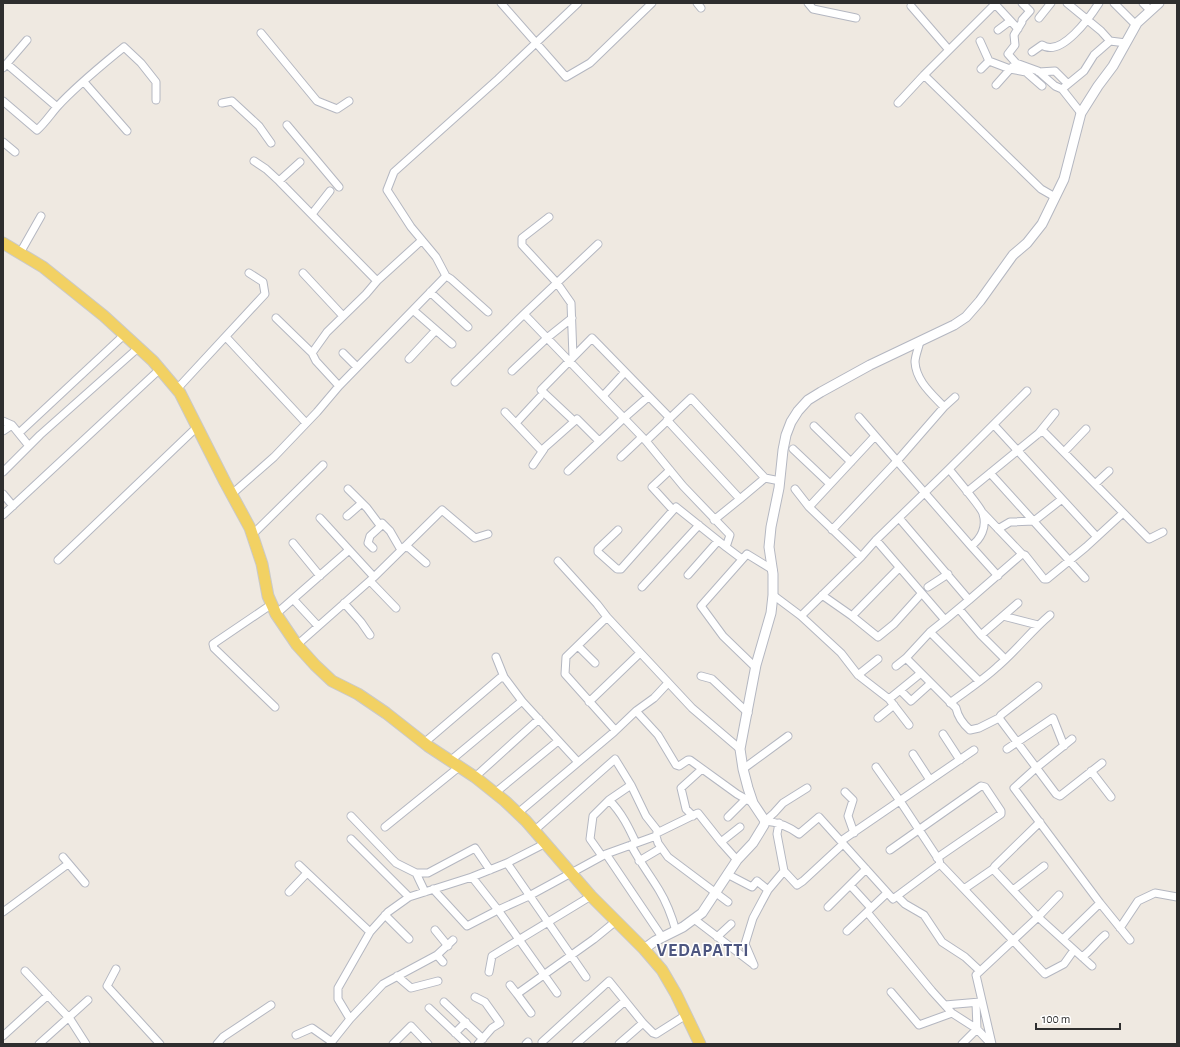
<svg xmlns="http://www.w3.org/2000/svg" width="1180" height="1047" font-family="'Alegreya Sans',sans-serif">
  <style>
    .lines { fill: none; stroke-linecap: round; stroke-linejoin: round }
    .street-casing { stroke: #b4b7c1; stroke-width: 9 }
    .secondary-casing { stroke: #b4b7c1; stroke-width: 11 }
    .primary-casing { stroke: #c9c9c9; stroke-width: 13 }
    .street { stroke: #fff; stroke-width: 7 }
    .secondary { stroke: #fff; stroke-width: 9 }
    .primary { stroke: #f2d163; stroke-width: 11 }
    .labels { text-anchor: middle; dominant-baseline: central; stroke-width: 3; stroke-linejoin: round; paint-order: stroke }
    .district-label { font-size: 18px; font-weight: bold; letter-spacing: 1px; fill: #4d5680; stroke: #fff }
  </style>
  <rect width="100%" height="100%" fill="#efe9e1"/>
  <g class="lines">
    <defs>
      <path id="street" d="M501 3 566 77 590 63 652 3
        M697 3 701 8
        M808 3 813 9 856 18
        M1022 3 1030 11 1022 20V22L1014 35 1015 45 1008 54 1016 63 1038 71 1055 86 1062 89 1081 113
        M1067 3 1101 31 1110 41 1126 43
        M1114 3 1136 25
        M1143 3 1150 10
        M995 4 1018 29
        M911 6 949 50
        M1039 18 1051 3
        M998 30 1010 21
        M261 33 317 101 337 109 349 101
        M980 41 989 61 981 69
        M1032 52 1042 45C1061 58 1090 17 1099 3
        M989 61 1010 69 1026 72 1042 86
        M7 64 57 107
        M3 68 27 40
        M1039 72 1055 71 1068 84
        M924 75 1041 189 1055 197
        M84 82 127 131
        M996 85 1012 67
        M1062 89 1084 71 1094 55 1110 41
        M3 101 37 130C45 123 50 115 57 107 77 85 101 66 124 47L141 63 156 82V100
        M222 103 232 101 259 126 271 143
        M898 103 924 75 996 3
        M287 125 339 187
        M3 142 15 152
        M254 161 266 169 279 181 377 281
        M279 181 300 162
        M312 214 330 191
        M549 217 522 238V245L557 283 571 303 573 357
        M598 244 524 314 646 441 683 486 730 535 726 547
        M20 253 41 216
        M303 273 343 316
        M446 276 413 310 452 344
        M430 292 468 327
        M488 312 451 279 446 276 436 257 411 227 387 190 394 172 498 79 578 3
        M276 318 312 353
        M226 337 306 423
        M920 341C919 347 915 356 915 362 916 381 932 394 944 407L955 397
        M343 353 357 367
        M409 359 436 330
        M512 371 547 338 572 318
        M455 382 524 314
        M339 386 316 361 312 353 327 332 366 294 377 281 422 240
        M177 389 265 294 263 282 249 273
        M603 396 625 372
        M944 407 897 461 971 546 998 576
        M505 412 540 449 542 450 577 419 599 441
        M3 421 12 425 29 446
        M574 421 541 390 592 338 670 418
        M516 423 540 397
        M994 425 1097 537
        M814 426 851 462
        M3 431 12 425
        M19 433 124 335
        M1038 434 1055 413
        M646 441 691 398 765 478 740 499 667 420
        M793 449 830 484
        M1064 452 1086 429
        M621 457 642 437
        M533 465 544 449
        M949 469C955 477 982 508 983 514 987 527 981 539 971 546
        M670 470 652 487 673 510
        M568 471 624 418 648 397
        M3 472 40 435 138 348
        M990 473 1085 578
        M765 478 780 481
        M1095 484 1109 471
        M348 489 367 508 379 524 382 523 390 531 401 550
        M795 489 809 507 861 557
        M967 492 1039 433 1044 432 1149 539 1163 532
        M3 494 13 506
        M232 494 274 457 317 412 339 386 413 310
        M809 507 875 436
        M983 513 1022 554
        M3 515 160 369
        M347 516 362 503
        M320 518 374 577
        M714 520 740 499
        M998 529 1010 522 1034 521 1062 499
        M618 530 598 549V552L617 569H621L676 507 726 547 742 559
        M832 530 897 461 859 417
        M252 535 323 465
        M876 540 945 620 969 600 899 518
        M293 543 320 576
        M404 547 409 548 426 563
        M373 548 368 543 370 536 383 524
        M58 560 197 427
        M558 561 597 604 607 617 692 708 740 749
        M688 575 718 541
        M370 581 396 608
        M642 587 699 525
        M928 587 948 574
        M773 595 801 616 841 653 858 675 889 699 909 725
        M822 595 852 616 878 637 894 624 921 594
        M293 599 318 626
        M969 600 1022 554 1025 555 1044 579H1047L1086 547 1123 513
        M344 603 361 622 370 635
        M272 604 213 644 214 648 275 707
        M959 609 981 635 1005 659
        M276 614 349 550
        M801 616 861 557 876 540 949 469 1027 391
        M852 616 899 568
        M1003 616 1038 625
        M607 617 566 657 565 674 615 730
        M945 620 930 632 906 658 956 708C958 717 963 724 970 730L979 728 999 718 1001 715 1038 686
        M930 632 979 681
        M981 635 1018 603
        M297 645 374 577 442 510 475 538 488 534
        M578 646 595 663
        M496 657 504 677
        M896 666 906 658
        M755 667 723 636 701 606 747 554 773 570
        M858 675 878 659
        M701 676 712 679 748 713
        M900 690 911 701 931 683
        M889 699 921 673
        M589 702 640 653
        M950 703C966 691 983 680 997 667 1016 651 1031 631 1050 615
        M636 711 658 735 676 765 679 766 688 760H690L737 794 753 803
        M878 718 894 705
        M999 718 1056 794 1060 796 1102 763
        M943 734 960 760
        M1072 739 1036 768 1014 788 1100 903 1130 940
        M424 743 500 678 504 677 522 701 578 762
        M1007 749 1053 718 1064 746
        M913 754 930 780
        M450 761 522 701
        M876 767 900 801 939 860 940 864 1045 974 1064 964 1074 950
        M743 769 788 736
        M1091 771 1111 797
        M475 777 539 719
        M845 792 853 800 848 816 854 833
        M495 793 558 741
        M609 800C622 813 629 828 636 843
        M518 813 614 732 636 711 654 698 668 683
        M351 816 396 863 416 873H428L475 848 490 870
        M693 816 686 809 681 788 702 769
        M728 817 746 799
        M765 821C778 822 788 826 799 834L819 817 893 899 940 864
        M765 821 774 813 783 803 807 788
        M385 827 459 767
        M535 830 615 759 631 785 646 816 657 830V833L656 836 658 843 668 857 728 902
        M657 833 698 813 721 842 737 860
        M351 839 409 897
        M841 841 974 750
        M721 842 740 827
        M631 845C639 861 650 875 659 890 667 903 672 917 676 931
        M890 850 981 786 985 787 1001 811V814L937 858
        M606 854 662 937
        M602 856 590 839 593 816 609 800 631 785
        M63 857 85 883
        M639 861 661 848
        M507 863 586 977
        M299 865 370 932
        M784 871 797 885 803 881 843 844
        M416 873 425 892
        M727 874 752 887 757 881 768 890
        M472 877 498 910 557 993
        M850 885 871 908
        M433 889 467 926 498 910 529 896 606 854 656 836
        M964 889 993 869
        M1013 890 1044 866
        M289 892 307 873
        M887 893 867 912 932 991 952 1013 977 1029 991 1044
        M1059 895 1038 917 1092 966
        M897 896 905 904 924 915 942 942 965 957 980 971
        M828 907 866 869
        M3 912 68 864
        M385 915 409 939
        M694 919 753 964
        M1120 928 1138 901 1155 893 1177 897
        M435 930 448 946
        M847 931 867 912
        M717 937 731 924
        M1063 939 1100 903
        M453 940 437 955 383 984 350 1019 338 999V988L370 932 388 912 409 897 472 877 507 863 546 843
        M437 955 443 962
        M1082 957C1092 950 1096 942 1105 935
        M754 965 745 944 753 918 768 890 784 871 777 834 779 823
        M116 969 107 986 160 1044
        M25 971 70 1019 86 1044
        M489 972 492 956 591 896
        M397 976 411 988 438 981
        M510 985 517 994
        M891 992 919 1025 952 1013
        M475 997 485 1002 500 1023 492 1028 478 1044
        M444 1002 483 1039
        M945 1005 980 1002
        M429 1008 467 1044
        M531 1013 517 994 594 939 616 921
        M455 1033 466 1022
        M296 1035 312 1028 332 1042
        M3 1036 48 995
        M542 1042 609 981 643 1023 653 1033 656 1034 686 1015
        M39 1044 88 1000
        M217 1044 223 1037 271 1005
        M330 1044 350 1019
        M393 1044 411 1026 428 1044
        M526 1044 528 1042
        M576 1044 625 1001
        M619 1044 643 1023
        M962 1044 977 1029 976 1003
        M992 1044 976 975 1038 917 993 869 995 866 1040 822"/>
      <path id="secondary" d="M644 949 655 941 683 927 702 913 737 860 753 843 764 825 765 821 753 803 748 788 743 769 740 749 756 665 771 613 773 595V574L769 547 771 527 779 488 783 450 786 435 791 422 798 411 808 400 821 392 870 365 954 325 966 317 980 301 1013 255 1027 243 1042 224 1064 179 1081 113 1098 86 1113 66 1137 23 1159 3"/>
      <path id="primary" d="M3 243 43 267 104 316 153 361 180 393 225 482 250 528 262 564 268 596 276 614 297 645 315 665 332 681 358 694 386 713 428 746 475 777 505 801 526 821 591 896 644 949 662 970 676 994 700 1044"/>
    </defs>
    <use href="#street" class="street-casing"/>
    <use href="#secondary" class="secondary-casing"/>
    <use href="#primary" class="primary-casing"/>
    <use href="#street" class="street"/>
    <use href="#secondary" class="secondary"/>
    <use href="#primary" class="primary"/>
  </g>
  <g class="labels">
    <g class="district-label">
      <text x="703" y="951">VEDAPATTI</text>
    </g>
  </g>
  <rect width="1180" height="1047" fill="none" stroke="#2e2e2e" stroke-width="8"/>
  <path d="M1036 1023v6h84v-6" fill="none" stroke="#2e2e2e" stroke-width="2"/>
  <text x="1042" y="1023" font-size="12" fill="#2e2e2e" stroke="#ffffff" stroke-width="3" paint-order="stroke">100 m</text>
</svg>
